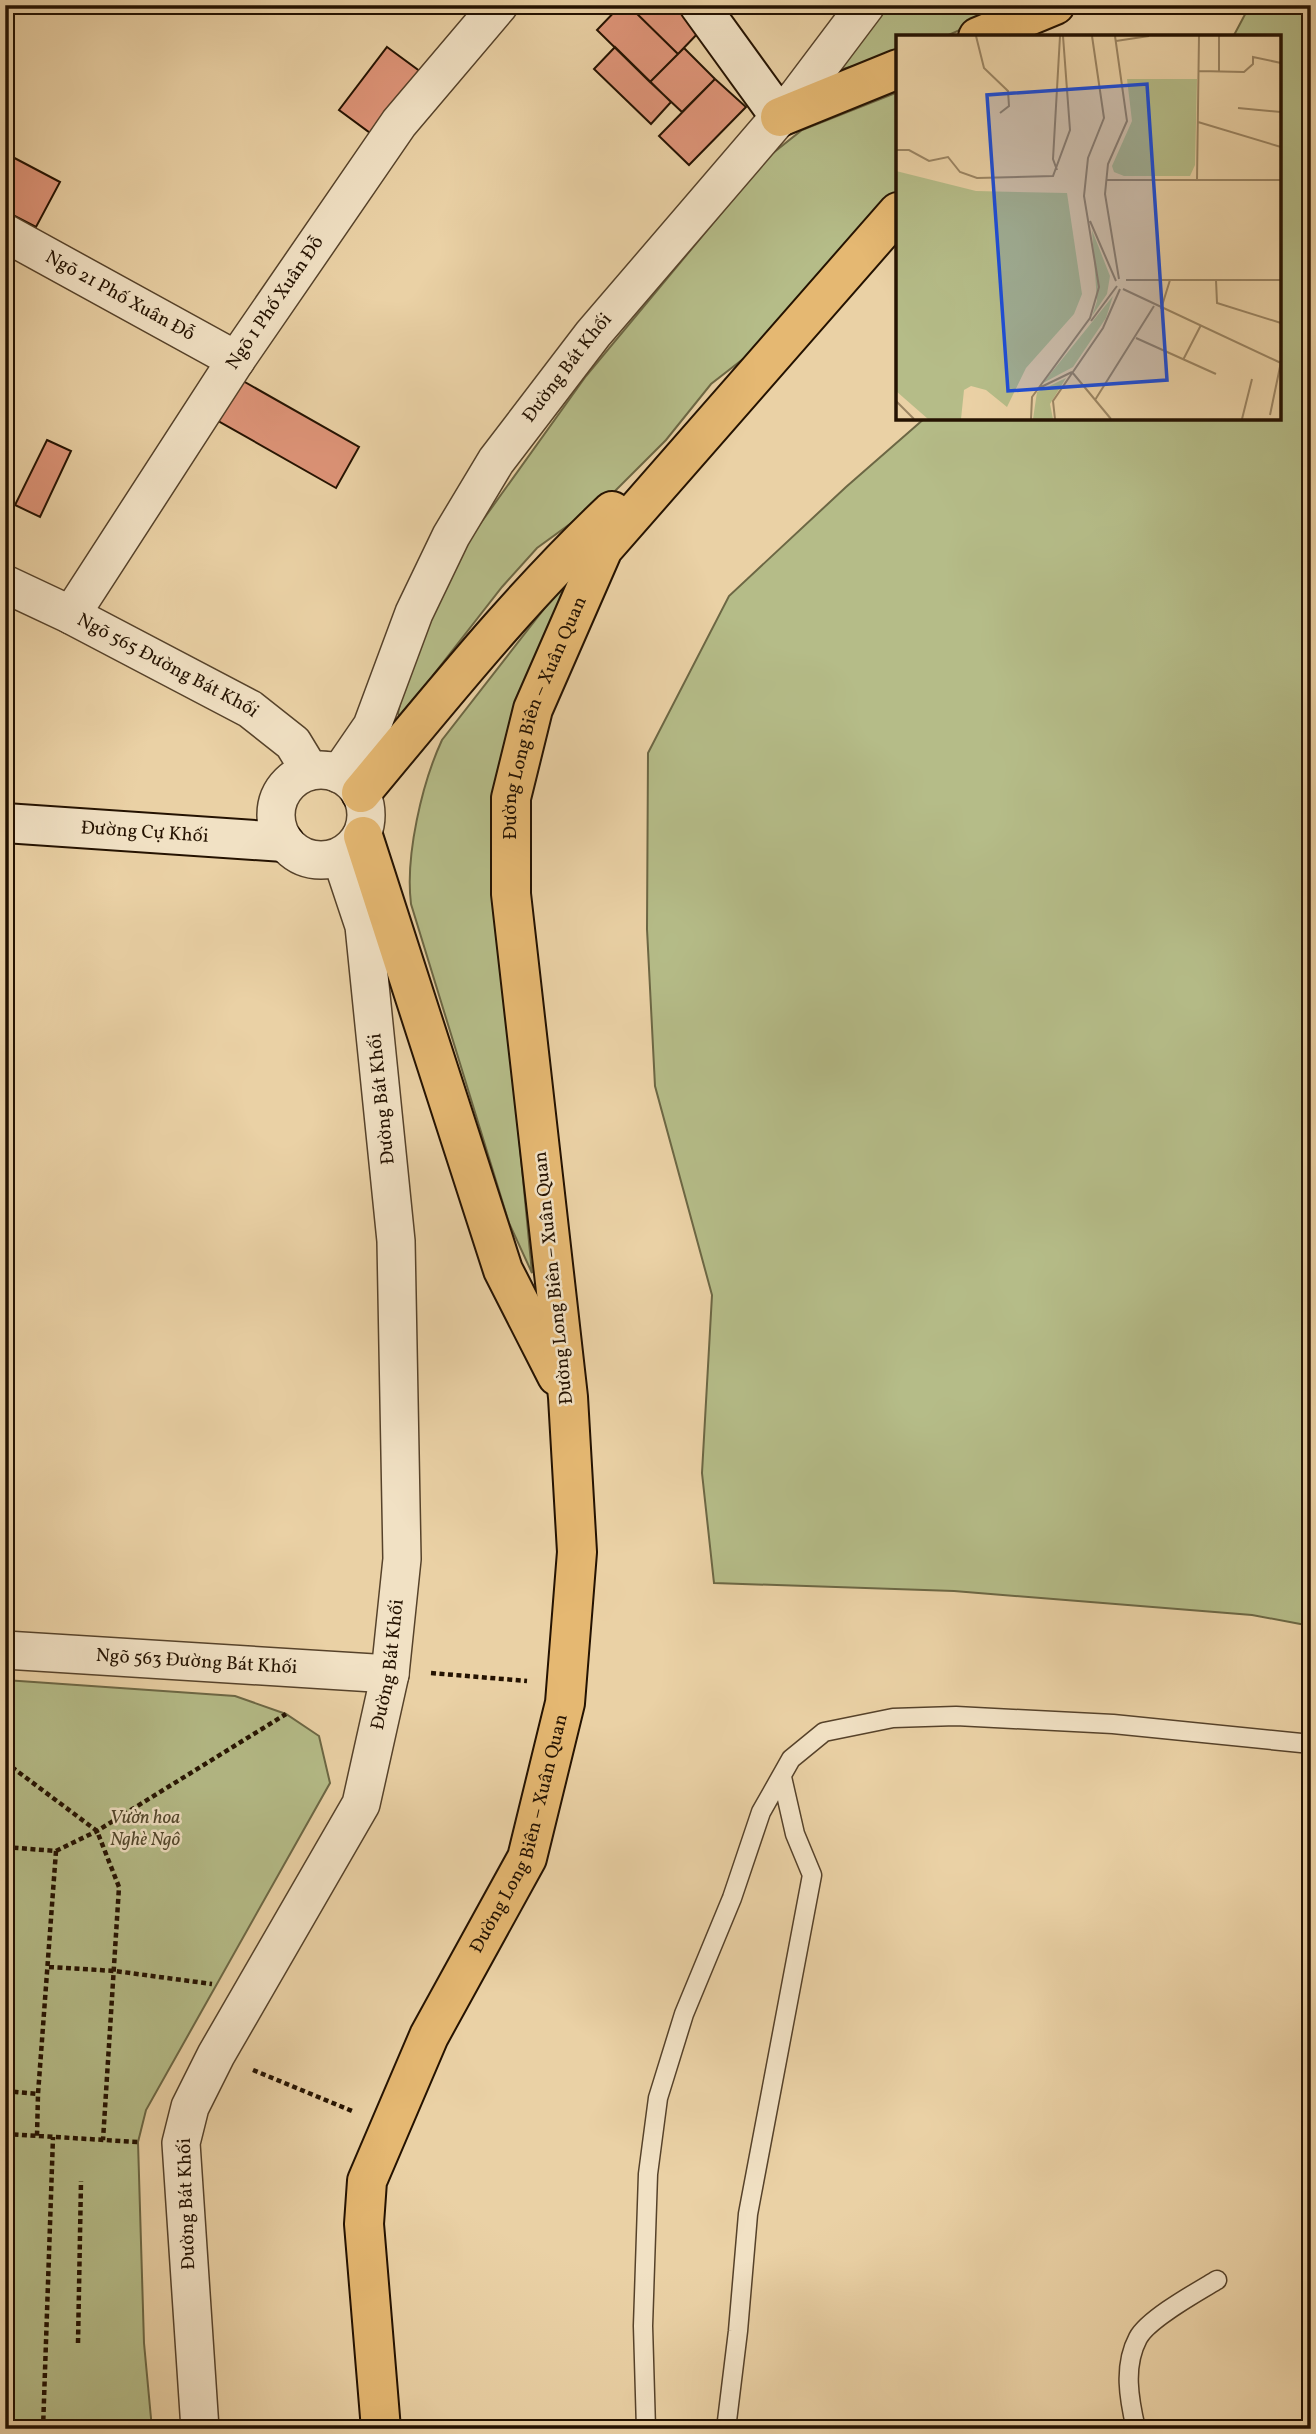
<svg xmlns="http://www.w3.org/2000/svg" width="1316" height="2434" font-family="Vollkorn,serif">
  <style>
    .green { fill: #b5bc88; stroke: #6c6744; stroke-width: 2 }
    .building { fill: #de9478; stroke: #241201; stroke-width: 2 }
    .lines { fill: none; stroke-linecap: round; stroke-linejoin: round }
    .lane-casing { stroke: #56422a; stroke-width: 21 }
    .street-casing { stroke: #56422a; stroke-width: 40 }
    .secondary-casing { stroke: #241201; stroke-width: 42 }
    .primary-casing { stroke: #241201; stroke-width: 42 }
    .path { stroke: #241201; stroke-width: 4.5; stroke-dasharray: 5 3.5; stroke-linecap: butt }
    .lane { stroke: #f1e1c4; stroke-width: 18 }
    .street { stroke: #f1e1c4; stroke-width: 37 }
    .secondary { stroke: #f1e1c4; stroke-width: 38 }
    .primary { stroke: #e5b872; stroke-width: 38 }
    .labels { text-anchor: middle; dominant-baseline: central; stroke-width: 5; stroke-linejoin: round; paint-order: stroke }
    .street-label { font-size: 19px; fill: #241201; stroke: #f1e1c4 }
    .park-label { font-size: 19px; font-style: italic; fill: #50452a; stroke: #f1e1c4 }
    .inset-road { fill: none; stroke: #9b8563; stroke-width: 2 }
    .view { fill: #1d4ed8; fill-opacity: 0.15; stroke: #1d4ed8; stroke-width: 3.5 }
    .inset-edge { fill: none; stroke: #241201; stroke-width: 3.5 }
  </style>
  <rect width="100%" height="100%" fill="#ead1a5"/>
  <filter id="stains"><feTurbulence type="fractalNoise" baseFrequency=".00286" numOctaves="4"/><feColorMatrix values="0 0 0 0 .2 0 0 0 0 .09 0 0 0 0 .02 0 0 0 .5 -.17"/></filter>
  <radialGradient id="worn" r=".72"><stop offset=".6" stop-color="#630" stop-opacity="0"/><stop offset="1" stop-color="#630" stop-opacity=".3"/></radialGradient>
  <path class="green" d="M882 5H1017L944 37H898V54L828 73Z
    M1250 5H1311V1626L1252 1615 954 1591 714 1583 702 1473 712 1295 655 1086 647 929 648 753 729 596 846 487 925 418H1279V37H1233Z
    M898 92V194L774 335 711 384 666 440 614 492 537 548 502 587 434 674 412 708 400 718 398 713 408 667 470 538 586 376 768 157 802 130Z
    M579 564 553 631 502 959 532 1273 509 1223 411 904C405 856 422 783 442 740Z
    M5 1680 235 1696 286 1714 319 1736 330 1783 146 2110 138 2142 144 2343 152 2429H5Z"/>
  <path class="building" d="M621 5H628L678 54 650 82 597 30Z
    M628 5H675L701 30 678 54Z
    M387 47 425 75 377 138 339 110Z
    M615 47 671 102 651 124 594 69Z
    M684 48 715 79 682 112 650 82Z
    M715 79 746 107 689 165 659 136Z
    M5 153 60 182 36 227 5 211Z
    M236 377 359 447 336 488 213 418Z
    M47 440 71 451 40 517 15 505Z"/>
  <g class="lines">
    <defs>
      <path id="lane" d="M646 2429 643 2326 648 2174 658 2098 684 2014 732 1898 761 1812 791 1759 824 1732 893 1718 956 1716 1113 1724 1311 1744
        M726 2429 738 2331 748 2214 812 1875 795 1834 782 1777
        M1136 2429C1129 2399 1123 2366 1138 2338 1148 2319 1197 2292 1217 2280"/>
      <g id="street">
        <path id="s1" d="M5 233 236 360"/>
        <path id="s2" d="M5 584 71 615 250 709 293 743 310 771"/>
        <path id="s3" d="M71 615 236 360 399 123 499 5"/>
        <circle cx="321" cy="815" r="45"/>
        <path id="s4" d="M339 774 372 726 414 613 451 536 496 461 593 334 799 94 866 5"/>
        <path id="s5" d="M5 1650 390 1674"/>
        <path id="s6" d="M200 2429 181 2143 190 2107 216 2055 361 1804 390 1674 402 1559 396 1241 364 926 341 857"/>
      </g>
      <g id="secondary">
        <path d="M699 5 780 117"/>
        <path id="s7" d="M5 823 284 842"/>
      </g>
      <g id="primary">
        <path d="M978 37 1055 5"/>
        <path d="M780 117 898 69"/>
        <path d="M361 793C442 696 519 599 612 511"/>
        <path d="M363 836 503 1270 557 1376"/>
        <path id="s8" d="M381 2429 364 2224 367 2181 429 2036 527 1858 565 1703 577 1552 568 1397 511 894V798L533 709 603 549 898 212"/>
      </g>
    </defs>
    <use href="#lane" class="lane-casing"/>
    <use href="#street" class="street-casing"/>
    <use href="#secondary" class="secondary-casing"/>
    <use href="#primary" class="primary-casing"/>
    <path class="path" d="M431 1673 527 1681
      M5 1762 97 1831 119 1887 103 2140
      M5 1847 56 1851 38 2094 37 2136
      M56 1851 97 1831 286 1714
      M49 1967 115 1971 212 1984
      M253 2070 352 2111
      M5 2091 38 2094
      M5 2134 138 2142
      M78 2343 81 2181
      M43 2429 53 2137"/>
    <use href="#lane" class="lane"/>
    <use href="#street" class="street"/>
    <use href="#secondary" class="secondary"/>
    <use href="#primary" class="primary"/>
  </g>
  <g class="labels">
    <g class="street-label">
      <text stroke="none"><textPath href="#s1" startOffset="131">Ngõ 21 Phố Xuân Đỗ</textPath></text>
      <text stroke="none"><textPath href="#s3" startOffset="373">Ngõ 1 Phố Xuân Đỗ</textPath></text>
      <text stroke="none"><textPath href="#s4" startOffset="469">Đường Bát Khối</textPath></text>
      <text stroke="none"><textPath href="#s2" startOffset="182">Ngõ 565 Đường Bát Khối</textPath></text>
      <text stroke="none"><textPath href="#s8" startOffset="1764">Đường Long Biên – Xuân Quan</textPath></text>
      <text stroke="none"><textPath href="#s7" startOffset="140">Đường Cự Khối</textPath></text>
      <text transform="translate(382 1099) rotate(-96)">Đường Bát Khối</text>
      <text transform="translate(554 1278) rotate(-96)">Đường Long Biên – Xuân Quan</text>
      <text stroke="none"><textPath href="#s5" startOffset="192">Ngõ 563 Đường Bát Khối</textPath></text>
      <text stroke="none"><textPath href="#s6" startOffset="814">Đường Bát Khối</textPath></text>
      <text stroke="none"><textPath href="#s8" startOffset="630">Đường Long Biên – Xuân Quan</textPath></text>
      <text transform="translate(187 2204) rotate(-92)">Đường Bát Khối</text>
    </g>
    <g class="park-label">
      <text x="145" y="1818">Vườn hoa<tspan x="145" dy="22">Nghè Ngô</tspan></text>
    </g>
  </g>
  <g transform="translate(896 35)">
    <rect width="385" height="385" fill="#ead1a5"/>
    <path d="M231 44H301L299 130 294 141H228L218 137 216 131 236 86ZM0 136 80 156 171 158 186 259 178 279 130 333 111 372 90 355 75 351 68 355 65 384H32L0 356ZM196 195 214 241 211 259 196 281 201 266ZM217 261 210 283 177 332 147 348ZM170 343 154 369 157 384H137L141 357Z" fill="#b5bc88"/>
    <path class="inset-road" d="M80 1 88 33 112 56 113 71 104 78M219 1 231 86 212 129 209 159 223 244M220 6 253 1M303 36 348 37 357 29V22L385 28M323 37V1M342 73 385 77M302 87 385 112M0 115H13L33 126 52 122 64 137 81 143 157 141 174 95 167 1M161 135 157 124 164 1M210 145H385M301 145 303 1M194 186 220 246M230 245H385M320 245 321 268 385 288M227 254 385 328M265 274 274 245M195 286 221 251M240 303 320 339M287 325 305 290M176 337 215 384M141 354 176 337M199 365 258 271M0 366 18 384M374 380 385 327M135 384 136 362 194 283 203 252 188 161 192 123 208 83 196 1M159 384 157 366 207 293 224 254M346 384 356 344"/>
    <path class="view" d="M251 49 271 345 112 356 91 60Z"/>
    <rect width="385" height="385" class="inset-edge"/>
  </g>
  <rect width="1316" height="2434" fill="none" stroke="#ead1a5" stroke-width="28"/>
  <rect x="7" y="7" width="1302" height="2420" fill="none" stroke="#241201" stroke-width="3.5"/>
  <rect x="14" y="14" width="1288" height="2406" fill="none" stroke="#241201" stroke-width="2"/>
  <rect width="100%" height="100%" filter="url(#stains)"/>
  <rect width="100%" height="100%" fill="url(#worn)"/>
</svg>
